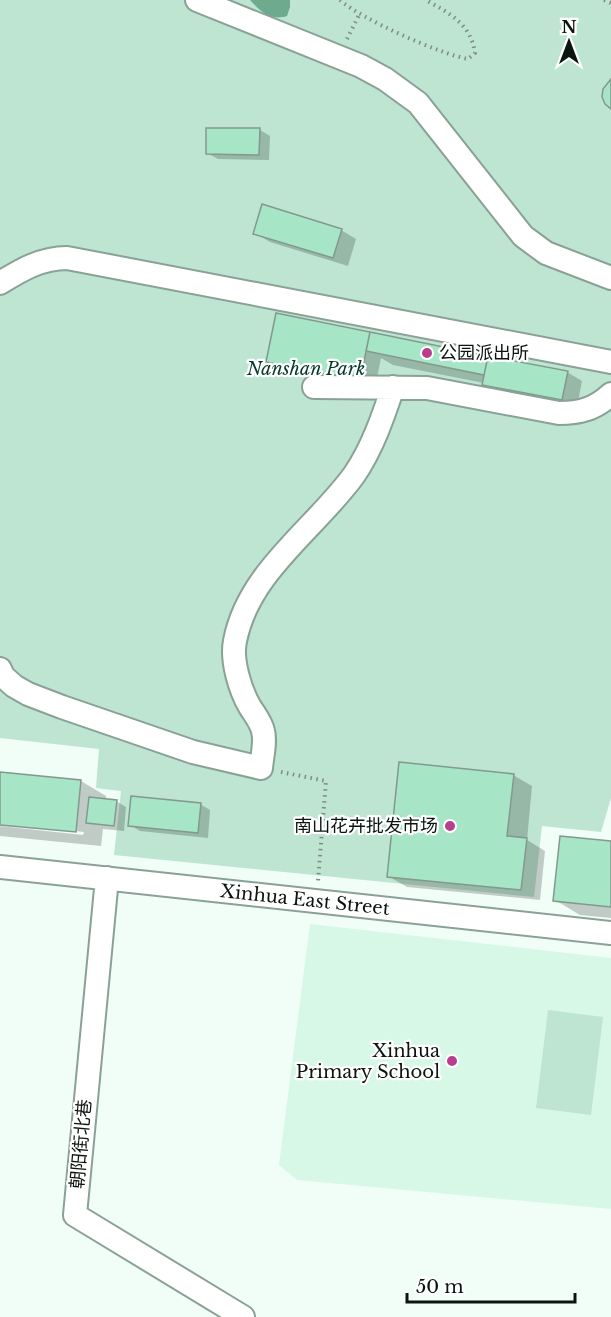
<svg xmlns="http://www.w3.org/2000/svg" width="611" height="1317" font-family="'Libre Baskerville','Noto Sans SC',serif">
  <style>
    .built { fill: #d7f8e7 }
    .green { fill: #bde5d1 }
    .water { fill: #6eaa8e }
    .shadow { fill: #0003 }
    .building { fill: #a7e5c7; stroke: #82998e; stroke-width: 1.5 }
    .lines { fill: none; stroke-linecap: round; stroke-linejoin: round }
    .minor-casing { stroke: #8aa195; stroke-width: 26 }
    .path { stroke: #808b85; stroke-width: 4; stroke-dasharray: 1.5 4.5; stroke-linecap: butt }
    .minor { stroke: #fff; stroke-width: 22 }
    .poi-dot { fill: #b93e90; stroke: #fff; stroke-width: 2 }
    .labels { text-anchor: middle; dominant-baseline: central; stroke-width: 4.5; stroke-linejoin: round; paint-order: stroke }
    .poi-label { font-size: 18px; fill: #0c1410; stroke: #fff; text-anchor: end }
    .park-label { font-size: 18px; font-style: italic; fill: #043a27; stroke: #fff }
    .street-label { font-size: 18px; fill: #0c1410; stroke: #fff }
  </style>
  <rect width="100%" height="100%" fill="#f0fef7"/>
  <path class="built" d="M310 924 611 958V1209L297 1180 279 1165Z"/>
  <path class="green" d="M0 0H611V798L601 832 542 826 534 897 114 855 121 791 96 788 99 749 0 738Z
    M548 1010 603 1017 591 1115 536 1108Z"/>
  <path class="water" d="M250 0H290V7L287 16C270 21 261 12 250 0Z"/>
  <path class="shadow" d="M260 130 270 136 269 160 218 159 207 153Z
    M341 230 356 239 348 266 270 242 255 233Z
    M278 315 567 372 582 381 577 407 499 393 484 383 393 365 381 358 375 388 283 370 268 362Z
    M0 773 81 781 106 796V800L116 801 126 807 124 831 103 829 101 846 0 836V826L83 835 84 832 0 823Z
    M513 775 532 786 527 840 545 851 540 900 407 887 388 876Z
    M200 804 210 810 208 838 140 831 130 825Z
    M611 843V918L580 915 555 900Z"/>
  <path class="building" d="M611 79V109L605 104 602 97 603 89Z
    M206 128H260L259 155 206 154Z
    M262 204 342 229 333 258 253 234Z
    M276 313 370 332 360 381 266 362Z
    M370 332 488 356 484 375 366 351Z
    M488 356 568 371 562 400 482 385Z
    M399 762 514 774 507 836 527 838 521 890 387 877Z
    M0 772 81 780 76 832 0 825Z
    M131 796 201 803 198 833 128 826Z
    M89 797 117 800 114 826 86 823Z
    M560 836 611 841V907L553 901Z"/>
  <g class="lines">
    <defs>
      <path id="minor" d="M197 0 361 66 385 79 418 103 523 236 546 253 611 278
        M0 283C21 270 41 258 67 258L611 362
        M314 387 427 388 559 413C580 413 595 409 611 394
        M0 669 3 676 14 686 28 694 62 707 193 752 261 768C262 756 266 742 263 731 261 722 255 715 250 707 240 690 231 660 235 641 248 572 315 529 354 475 372 449 383 417 393 387
        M0 867 611 933
        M107 878 75 1215 243 1317"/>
    </defs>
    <use href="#minor" class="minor-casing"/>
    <path class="path" d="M340 0C361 19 440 54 468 59L475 53C471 24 449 13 426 0
      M604 0 611 3
      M347 39 360 13
      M281 772 326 781 318 881"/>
    <use href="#minor" class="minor"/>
  </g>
  <g class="poi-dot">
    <circle cx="427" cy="353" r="6"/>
    <circle cx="450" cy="826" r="6"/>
    <circle cx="452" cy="1061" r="6"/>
  </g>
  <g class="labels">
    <g class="poi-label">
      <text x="439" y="353" text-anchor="start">公园派出所</text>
      <text x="438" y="826">南山花卉批发市场</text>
      <text x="440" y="1051">Xinhua<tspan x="440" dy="21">Primary School</tspan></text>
    </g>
    <g class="park-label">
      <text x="306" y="369">Nanshan Park</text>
    </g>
    <g class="street-label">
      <text transform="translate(305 900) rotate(6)">Xinhua East Street</text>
      <text transform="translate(81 1144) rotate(-85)">朝阳街北巷</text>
    </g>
  </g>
  <g transform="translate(569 42)" stroke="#ffffff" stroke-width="4.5" paint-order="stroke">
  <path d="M0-4.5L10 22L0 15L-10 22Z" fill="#0c1410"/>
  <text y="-9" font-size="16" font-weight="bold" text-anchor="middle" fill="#0c1410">N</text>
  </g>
  <path d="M407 1293v9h168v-9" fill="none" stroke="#0c1410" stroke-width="3"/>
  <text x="416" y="1293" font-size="18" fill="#0c1410" stroke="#ffffff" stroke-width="4.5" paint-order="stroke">50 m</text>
</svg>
